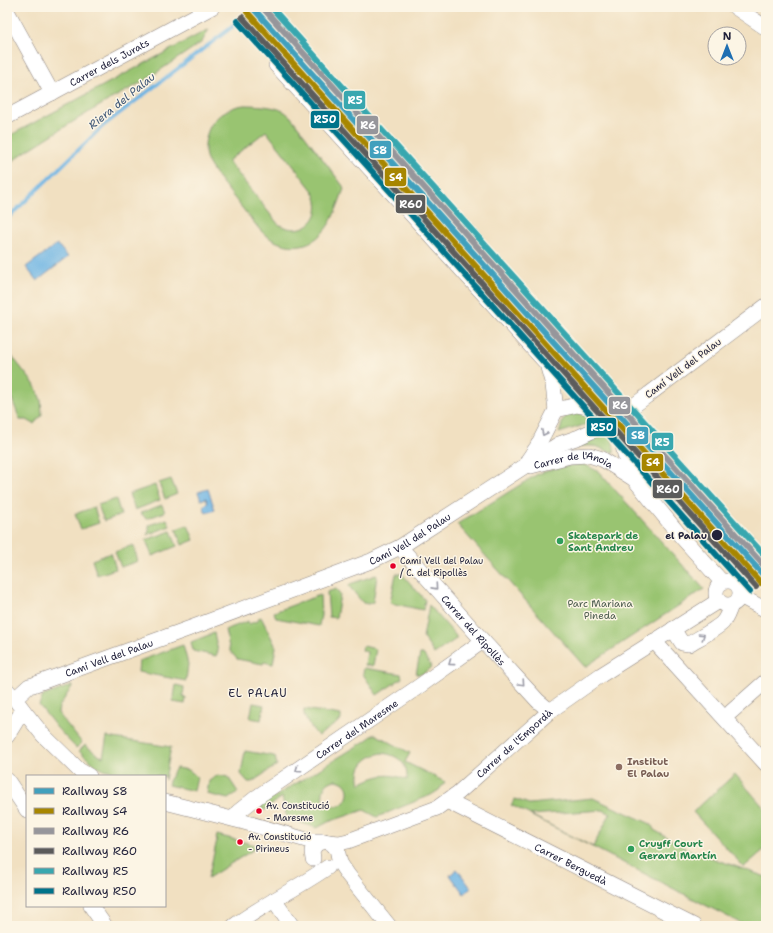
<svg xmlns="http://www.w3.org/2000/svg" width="773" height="933" font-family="'Shantell Sans',sans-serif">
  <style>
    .green { fill: #99c471; stroke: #5e7356; fill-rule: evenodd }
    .water { fill: #6cb4e4; stroke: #476b90 }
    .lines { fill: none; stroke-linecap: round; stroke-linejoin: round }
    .stream { stroke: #6cb4e4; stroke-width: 3.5 }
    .minor-casing { stroke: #8a817e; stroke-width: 16 }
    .minor { stroke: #fff; stroke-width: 15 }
    .minor-bridge-casing { stroke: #8a817e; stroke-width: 16; stroke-linecap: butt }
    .minor-bridge { stroke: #fff; stroke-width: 15 }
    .rail-1-casing { stroke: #fcf5e5; stroke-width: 9 }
    .rail-2-casing { stroke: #fcf5e5; stroke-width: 9 }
    .rail-3-casing { stroke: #fcf5e5; stroke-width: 9 }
    .rail-4-casing { stroke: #fcf5e5; stroke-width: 9 }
    .rail-5-casing { stroke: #fcf5e5; stroke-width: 9 }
    .rail-6-casing { stroke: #fcf5e5; stroke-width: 9 }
    .rail-1 { stroke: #41a0bd; stroke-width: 6 }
    .rail-2 { stroke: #a78600; stroke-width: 6 }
    .rail-3 { stroke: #96969b; stroke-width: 6 }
    .rail-4 { stroke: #5b5b5b; stroke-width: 6 }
    .rail-5 { stroke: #39a7af; stroke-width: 6 }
    .rail-6 { stroke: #00738a; stroke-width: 6 }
    .oneway { stroke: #9c9ca7 }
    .stop-dot { fill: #22223b; stroke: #fcf5e5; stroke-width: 1.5 }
    .leisure-dot { fill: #2e9e5b; stroke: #fcf5e5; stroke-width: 1.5 }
    .bus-dot { fill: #e4002b; stroke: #fcf5e5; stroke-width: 1.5 }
    .education-dot { fill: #8d6e63; stroke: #fcf5e5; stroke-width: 1.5 }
    .labels { text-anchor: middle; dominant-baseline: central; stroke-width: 3; stroke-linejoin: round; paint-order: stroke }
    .bus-label { font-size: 9px; fill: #22223b; stroke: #fcf5e5; text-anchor: start }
    .street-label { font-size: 10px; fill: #22223b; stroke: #fcf5e5 }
    .leisure-label { font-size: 10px; font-weight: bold; fill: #27864d; stroke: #fcf5e5; text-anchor: start }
    .stop-label { font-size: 10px; font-weight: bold; fill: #22223b; stroke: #fcf5e5; text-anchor: end }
    .park-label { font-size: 10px; fill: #4c5b4e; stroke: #fcf5e5 }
    .education-label { font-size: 10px; font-weight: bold; fill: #785e54; stroke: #fcf5e5; text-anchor: start }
    .water-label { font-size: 11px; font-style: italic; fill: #3c5576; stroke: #fcf5e5 }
    .neighbourhood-label { font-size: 11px; letter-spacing: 1px; fill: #22223b; stroke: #fcf5e5 }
    .line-badge { stroke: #fcf5e5; stroke-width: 1.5 }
    .badge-label { font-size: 11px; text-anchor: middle; font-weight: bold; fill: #fff }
  </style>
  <rect width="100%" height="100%" fill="#fcf5e5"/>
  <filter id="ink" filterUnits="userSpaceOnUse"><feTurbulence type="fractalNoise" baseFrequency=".025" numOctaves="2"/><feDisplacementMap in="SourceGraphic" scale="8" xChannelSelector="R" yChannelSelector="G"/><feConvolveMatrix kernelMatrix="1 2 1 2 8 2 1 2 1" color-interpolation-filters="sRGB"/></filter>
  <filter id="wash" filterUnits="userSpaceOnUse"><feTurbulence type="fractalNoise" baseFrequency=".012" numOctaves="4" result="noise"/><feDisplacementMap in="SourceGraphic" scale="16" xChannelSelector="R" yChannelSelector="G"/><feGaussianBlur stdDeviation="0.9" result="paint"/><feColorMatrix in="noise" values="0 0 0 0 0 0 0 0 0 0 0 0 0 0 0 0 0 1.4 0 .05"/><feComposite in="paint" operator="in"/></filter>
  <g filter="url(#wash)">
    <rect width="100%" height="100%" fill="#f1e0c1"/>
    <path class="green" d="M209 29 202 42 144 81 111 99 66 126 25 152 7 165V137Z
      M244 105C254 105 275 106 283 111 286 112 288 115 291 117L343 186 344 189C339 202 333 221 324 231 307 252 279 249 261 231 250 218 239 204 228 190 221 181 212 171 207 160 203 149 205 135 211 125 219 113 230 107 244 105ZM266 131 313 191C328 217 303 239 278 224L228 161Z
      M7 350 34 384 41 400 42 415 34 424 27 420H20L7 386Z
      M587 413 593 414 599 418 590 423 559 433C561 429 561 425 563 421 567 411 578 414 587 413Z
      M611 432 614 448V452C608 452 603 449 598 447 590 445 583 446 575 447Z
      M582 464 588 466 599 472 704 589 585 667 457 524 536 475C552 468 565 466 582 464Z
      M171 479 177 494 165 499 159 483Z
      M155 485 160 500 135 510 129 494Z
      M116 499 121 515 104 521 98 505Z
      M162 505 165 512 146 519 144 516 140 513Z
      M94 507 99 523 81 529 75 514Z
      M167 519 170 526 147 535 149 531V525Z
      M188 525 194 540 182 545 176 529Z
      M171 531 177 546 152 556 146 540Z
      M133 545 138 561 121 567 115 552Z
      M111 553 116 569 97 575 92 560Z
      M396 574H402L425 600 423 610 390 603Z
      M376 575 377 576 373 602 368 604 363 603 349 586 350 584Z
      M336 589 340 595 336 618 329 617 327 592Z
      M320 595 321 615 319 626 276 618 274 612Z
      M429 605 456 636V639L434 654 423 637Z
      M261 617 276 647 273 664 264 662 263 664 237 659 230 651 225 630 248 621 249 624 259 620 258 618Z
      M214 633 218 651 216 656 193 651 191 642Z
      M183 645 188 664 186 681 138 672 139 661Z
      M363 646 376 649 373 666 365 665 367 652 362 650Z
      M420 654H423L432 667 422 674H416Z
      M364 668 401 674 402 678 377 695 363 674Z
      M73 685 59 707 58 713 82 743 76 748 57 728 39 705 43 696Z
      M176 685 184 687 183 697 186 698 185 704 173 702Z
      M253 703 264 705 261 720 250 718Z
      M304 709 341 715V720L318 736C313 729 302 719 304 709Z
      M375 734 410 753 405 762 445 782 439 790 431 795 377 817 364 810 328 822 317 828 287 818 282 797 265 810 262 809 261 805 362 743ZM382 753C398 755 408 763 407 780 389 772 377 775 360 784 355 767 367 756 382 753ZM335 780C358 782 347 813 330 805 327 804 325 801 324 799 320 790 326 782 335 780Z
      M107 737 171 747 165 780V776H141L102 769 95 765 79 751 85 745 98 755 103 757Z
      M245 751 274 756 275 757 277 765 252 782H248L241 774Z
      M176 768 189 770 197 777 194 791 168 785 170 778Z
      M735 774 766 810V848L744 867 693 812Z
      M218 775 228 777 238 792 228 799 207 794 209 781Z
      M593 798 651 824 654 830 689 850 766 877V914L760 926H746L511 805 515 799 529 804ZM603 810 610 814 593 847 530 815Z
      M217 835 259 846 208 878 217 840 216 839Z"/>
    <path class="water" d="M57 244 68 257 37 281 26 267Z
      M208 489 215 510 206 513 203 506 208 503 206 498 201 500 198 492Z
      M457 869 471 888 464 894 450 875Z"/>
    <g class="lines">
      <path class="stream" d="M7 219 103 126 258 7"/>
    </g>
  </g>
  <g filter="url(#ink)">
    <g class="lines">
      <defs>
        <g id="minor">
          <path d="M735 7 766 28"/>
          <path d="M7 11 52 93"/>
          <path d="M276 65 547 364 553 385 556 410"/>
          <path id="s1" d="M7 117 212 7"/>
          <path d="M648 395 766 306"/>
          <path d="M528 460 537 447 556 410 577 405 600 409 620 434 629 471 634 479 678 533 722 582"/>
          <path id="s2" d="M531 466 570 456 589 455 602 459 634 479"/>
          <path id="s3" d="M400 547 483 641 538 701 550 711"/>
          <circle cx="728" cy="593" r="12"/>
          <path d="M740 596 766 610"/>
          <path d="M673 629 682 643 689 644C697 639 717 629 723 622 727 617 729 611 731 605"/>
          <path d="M654 641 766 764"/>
          <path d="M7 690 15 699 23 710 43 735 79 770 89 776"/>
          <path id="s4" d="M15 699 29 686 33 685 196 626 371 561 400 547 559 444 579 437 594 430"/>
          <path d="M731 712 766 681"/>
          <path d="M7 736 23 710"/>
          <path d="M7 780 27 810"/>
          <path id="s5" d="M447 801 694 926"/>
          <path d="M165 802 244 822 310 841H324"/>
          <path id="s6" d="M234 819 238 812 257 797 421 685 483 641"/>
          <path id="s7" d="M328 842 339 843 348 841 437 808 458 793 550 711 601 675 718 601"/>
          <path d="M313 859 312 851 316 844 324 841 332 843 334 846 337 849 340 863 348 875 389 926"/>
          <path d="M274 900 292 926"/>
          <path d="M91 906 105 926"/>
          <path d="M234 926C264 904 298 888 328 867"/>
        </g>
      </defs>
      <use href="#minor" class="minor-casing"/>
      <use href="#minor" class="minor"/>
      <defs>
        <path id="minor-bridge" d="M594 430C614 421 631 408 648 395"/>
      </defs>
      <use href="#minor-bridge" class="minor-bridge-casing"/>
      <use href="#minor-bridge" class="minor-bridge"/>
      <defs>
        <path id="rail-1" d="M252 7 766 578"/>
        <path id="rail-2" d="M247 12 761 583"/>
        <path id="rail-3" d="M262 7 766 568"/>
        <path id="rail-4" d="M242 17 756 587"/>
        <path id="rail-5" d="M271 7 766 557"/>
        <path id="rail-6" d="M237 21 750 592"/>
      </defs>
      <use href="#rail-1" class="rail-1-casing"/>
      <use href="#rail-2" class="rail-2-casing"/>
      <use href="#rail-3" class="rail-3-casing"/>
      <use href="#rail-4" class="rail-4-casing"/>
      <use href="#rail-5" class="rail-5-casing"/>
      <use href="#rail-6" class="rail-6-casing"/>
      <use href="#rail-1" class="rail-1"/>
      <use href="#rail-2" class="rail-2"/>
      <use href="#rail-3" class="rail-3"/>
      <use href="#rail-4" class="rail-4"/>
      <use href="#rail-5" class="rail-5"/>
      <use href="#rail-6" class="rail-6"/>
    </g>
    <defs><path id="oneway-chevron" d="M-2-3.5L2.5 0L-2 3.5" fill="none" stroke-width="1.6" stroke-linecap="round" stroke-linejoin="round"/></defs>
    <g class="oneway">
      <use href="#oneway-chevron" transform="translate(544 433) rotate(117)"/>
      <use href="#oneway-chevron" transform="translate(435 587) rotate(48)"/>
      <use href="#oneway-chevron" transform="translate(702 636) rotate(-33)"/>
      <use href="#oneway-chevron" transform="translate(451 663) rotate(144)"/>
      <use href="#oneway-chevron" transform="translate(522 683) rotate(47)"/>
      <use href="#oneway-chevron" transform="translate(298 769) rotate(145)"/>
    </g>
  </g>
  <circle class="stop-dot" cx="717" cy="535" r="6"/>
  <g class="leisure-dot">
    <circle cx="560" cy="541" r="4"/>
    <circle cx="631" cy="849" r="4"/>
  </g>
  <g class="bus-dot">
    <circle cx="393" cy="566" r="3.5"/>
    <circle cx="259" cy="811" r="3.5"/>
    <circle cx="240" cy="842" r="3.5"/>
  </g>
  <circle class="education-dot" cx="619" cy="767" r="4"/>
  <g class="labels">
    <g class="bus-label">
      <text x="400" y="561">Camí Vell del Palau<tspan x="400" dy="12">/ C. del Ripollès</tspan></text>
      <text x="266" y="806">Av. Constitució<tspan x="266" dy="12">- Maresme</tspan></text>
      <text x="248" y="837">Av. Constitució<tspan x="248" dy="12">- Pirineus</tspan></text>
    </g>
    <g class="street-label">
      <text stroke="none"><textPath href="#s1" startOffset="116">Carrer dels Jurats</textPath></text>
      <text transform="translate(683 368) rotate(-37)">Camí Vell del Palau</text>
      <text stroke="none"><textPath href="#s2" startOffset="44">Carrer de l'Anoia</textPath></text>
      <text stroke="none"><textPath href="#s4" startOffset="428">Camí Vell del Palau</textPath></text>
      <text stroke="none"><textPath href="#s3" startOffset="111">Carrer del Ripollès</textPath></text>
      <text stroke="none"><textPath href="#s4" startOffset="104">Camí Vell del Palau</textPath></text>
      <text stroke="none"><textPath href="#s6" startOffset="153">Carrer del Maresme</textPath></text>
      <text stroke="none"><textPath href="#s7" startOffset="216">Carrer de l'Empordà</textPath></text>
      <text stroke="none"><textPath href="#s5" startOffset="139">Carrer Berguedà</textPath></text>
    </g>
    <g class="leisure-label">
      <text x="568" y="535">Skatepark de<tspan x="568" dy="12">Sant Andreu</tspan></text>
      <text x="639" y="843">Cruyff Court<tspan x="639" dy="12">Gerard Martín</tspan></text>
    </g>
    <g class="stop-label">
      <text x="707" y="535">el Palau</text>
    </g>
    <g class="park-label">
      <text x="600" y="603">Parc Mariana<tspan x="600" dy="12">Pineda</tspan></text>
    </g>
    <g class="education-label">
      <text x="627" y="761">Institut<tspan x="627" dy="12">El Palau</tspan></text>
    </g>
    <g class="water-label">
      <text transform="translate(122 101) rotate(-39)">Riera del Palau</text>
    </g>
    <g class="neighbourhood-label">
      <text x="258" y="693">EL PALAU</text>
    </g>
  </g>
  <g class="line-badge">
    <rect x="343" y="90" width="23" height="20" rx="4" fill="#39a7af"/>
    <rect x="310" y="110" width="30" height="19" rx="4" fill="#00738a"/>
    <rect x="356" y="115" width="23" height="20" rx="4" fill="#96969b"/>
    <rect x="369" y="140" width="23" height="19" rx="4" fill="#41a0bd"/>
    <rect x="384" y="167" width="23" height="20" rx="4" fill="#a78600"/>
    <rect x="395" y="194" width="31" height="20" rx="4" fill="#5b5b5b"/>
    <rect x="608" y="396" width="23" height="19" rx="4" fill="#96969b"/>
    <rect x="586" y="417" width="31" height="20" rx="4" fill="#00738a"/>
    <rect x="626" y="426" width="23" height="19" rx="4" fill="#41a0bd"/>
    <rect x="651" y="432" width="23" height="19" rx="4" fill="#39a7af"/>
    <rect x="641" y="453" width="23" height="19" rx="4" fill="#a78600"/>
    <rect x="652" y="479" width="31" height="20" rx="4" fill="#5b5b5b"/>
  </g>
  <g class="badge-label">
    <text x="355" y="104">R5</text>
    <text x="325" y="123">R50</text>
    <text x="368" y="129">R6</text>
    <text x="380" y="154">S8</text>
    <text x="396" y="181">S4</text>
    <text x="411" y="208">R60</text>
    <text x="620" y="409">R6</text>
    <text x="602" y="431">R50</text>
    <text x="638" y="439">S8</text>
    <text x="662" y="446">R5</text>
    <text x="653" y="466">S4</text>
    <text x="668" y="493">R60</text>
  </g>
  <rect width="773" height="933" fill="none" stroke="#fcf5e5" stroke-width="24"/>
  <rect x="26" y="775" width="140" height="132" fill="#fcf5e5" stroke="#a5a1a1"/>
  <rect x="34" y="788" width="20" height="6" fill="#41a0bd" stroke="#a5a1a1"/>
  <text x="62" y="795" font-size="12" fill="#22223b">Railway S8</text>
  <rect x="34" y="808" width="20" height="6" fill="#a78600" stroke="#a5a1a1"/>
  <text x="62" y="815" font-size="12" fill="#22223b">Railway S4</text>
  <rect x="34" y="828" width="20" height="6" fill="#96969b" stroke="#a5a1a1"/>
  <text x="62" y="835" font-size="12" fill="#22223b">Railway R6</text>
  <rect x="34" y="848" width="20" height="6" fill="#5b5b5b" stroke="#a5a1a1"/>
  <text x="62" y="855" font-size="12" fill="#22223b">Railway R60</text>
  <rect x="34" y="868" width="20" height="6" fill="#39a7af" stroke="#a5a1a1"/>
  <text x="62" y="875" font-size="12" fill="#22223b">Railway R5</text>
  <rect x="34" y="888" width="20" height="6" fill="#00738a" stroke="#a5a1a1"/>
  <text x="62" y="895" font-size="12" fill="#22223b">Railway R50</text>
  <g transform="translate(727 46)"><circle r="19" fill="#fcf5e5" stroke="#a5a1a1"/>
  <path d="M0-3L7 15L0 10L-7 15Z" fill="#1f6fb2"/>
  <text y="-6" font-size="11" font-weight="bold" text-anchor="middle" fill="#22223b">N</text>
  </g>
</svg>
